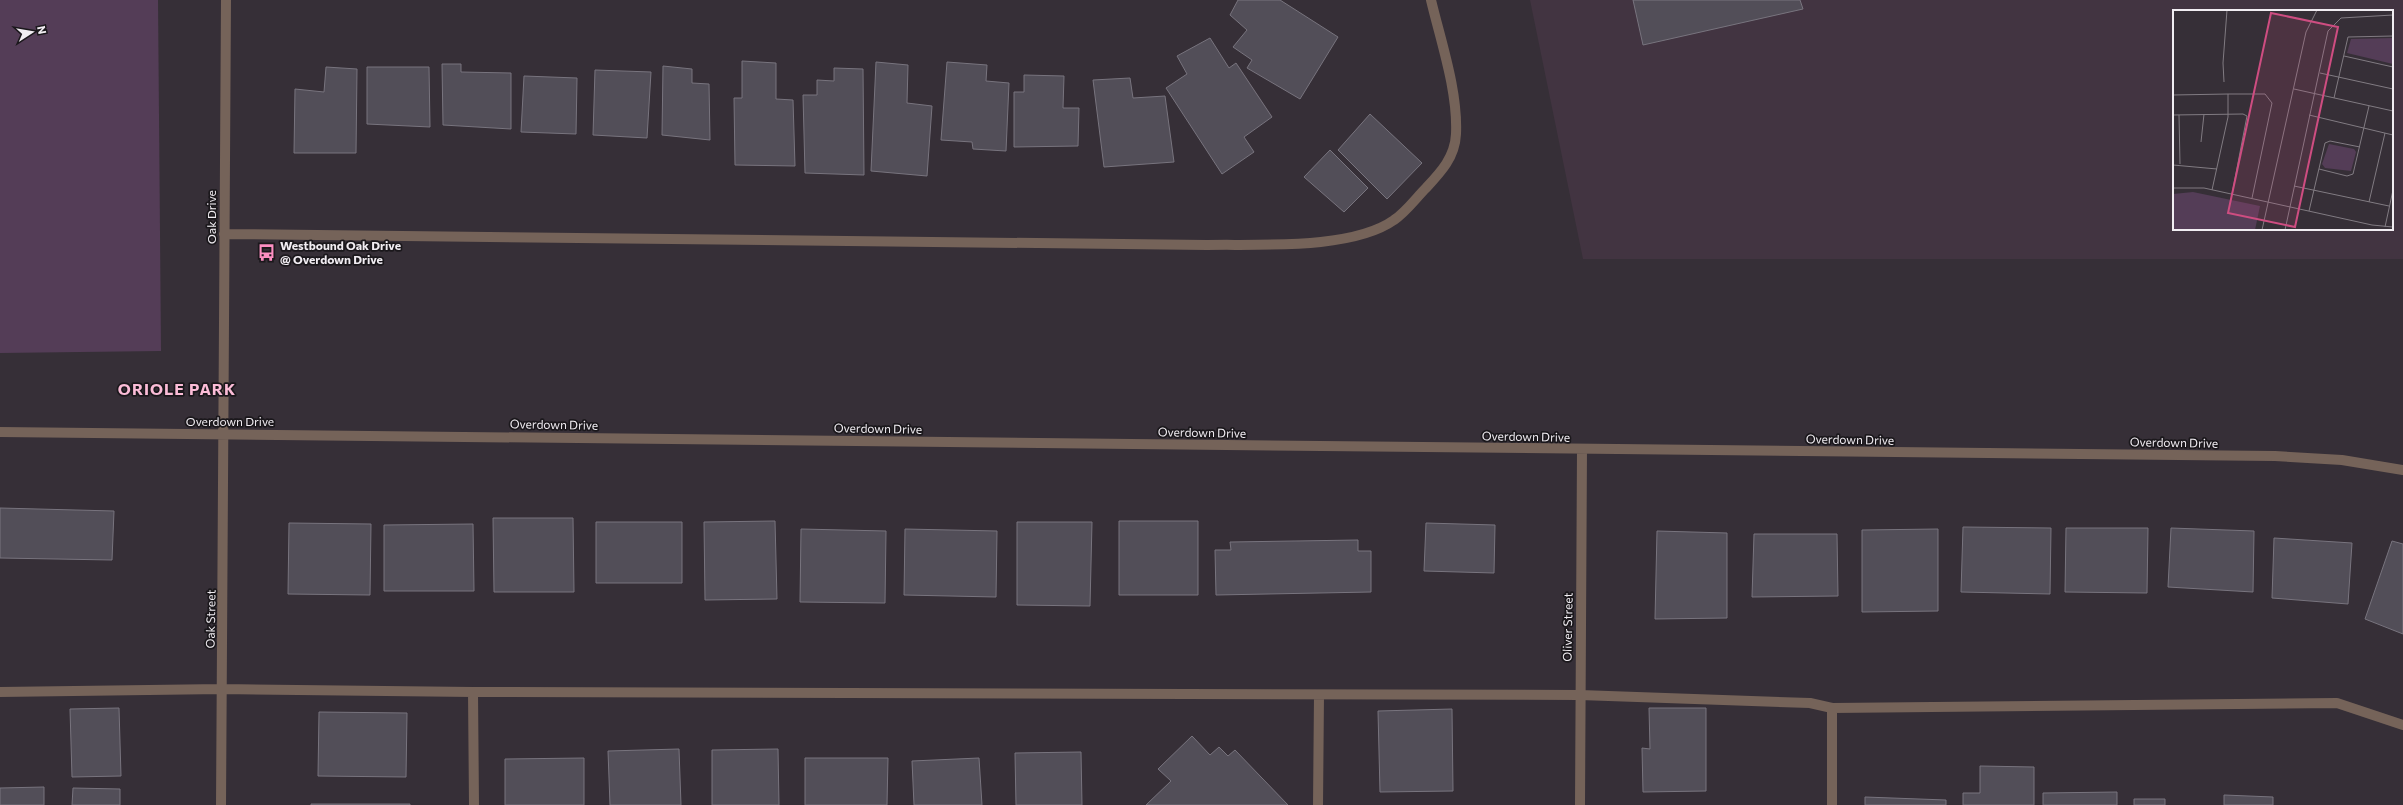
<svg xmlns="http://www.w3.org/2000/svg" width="2403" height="805" font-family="Commissioner,sans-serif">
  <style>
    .industrial { fill: #423441; fill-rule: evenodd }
    .green { fill: #543d57 }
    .building { fill: #524e58; stroke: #78747e }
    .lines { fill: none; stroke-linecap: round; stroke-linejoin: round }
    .minor { stroke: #756359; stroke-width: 10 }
    .labels { text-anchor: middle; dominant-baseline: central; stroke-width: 3.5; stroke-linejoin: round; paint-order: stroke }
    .street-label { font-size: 12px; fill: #f1edf2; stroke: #1b181c }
    .poi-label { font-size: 12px; font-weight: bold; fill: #f1edf2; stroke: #1b181c; text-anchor: start }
    .district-label { font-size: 16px; font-weight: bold; letter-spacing: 1px; fill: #fbbcd7; stroke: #1b181c }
    .inset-road { fill: none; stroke: #817b82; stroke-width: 1 }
    .view { fill: #ce4d81; fill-opacity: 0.15; stroke: #ce4d81; stroke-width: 2 }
    .inset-edge { fill: none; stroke: #f1edf2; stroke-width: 2 }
  </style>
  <rect width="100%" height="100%" fill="#362f37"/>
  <path class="industrial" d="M1530 0H2403V259H1583ZM2174 11H2392V229H2174Z"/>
  <path class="green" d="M0 0H158L161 351 0 353Z"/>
  <path class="building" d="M1238 0H1280L1338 37 1300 99 1247 68 1252 60 1233 47 1247 30 1230 15Z
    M1633 0H1800L1803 9 1643 45Z
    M1210 38 1229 68 1236 63 1272 117 1244 137 1254 152 1222 174 1166 88 1187 74 1177 56Z
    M742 61 776 63V99L793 100 795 166 735 165 734 98H742Z
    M876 62 908 65 907 103 932 106 927 176 871 171Z
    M947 62 987 65 986 81 1009 83 1006 151 973 149 972 142 941 140Z
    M442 64H461V72L511 73V129L443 125Z
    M663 66 692 69V83L709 84 710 140 662 135Z
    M326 67 357 69 356 153H294L295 89 324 92Z
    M367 67H429L430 127 367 124Z
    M834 68 863 69 864 175 805 173 803 95H817V80L834 81Z
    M595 70 651 72 647 138 593 135Z
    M1024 75 1064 76 1063 108H1079L1078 146 1014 147V92H1024Z
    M524 76 577 78 576 134 521 132Z
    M1130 78 1133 98 1165 96 1174 162 1104 167 1093 80Z
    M1370 114 1422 163 1387 199 1338 150Z
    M1330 150 1368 188 1344 212 1304 177Z
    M0 508 114 511 112 560 0 558Z
    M493 518H573L574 592H494Z
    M775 521 777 599 705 600 704 522Z
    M1119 521H1198V595H1119Z
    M596 522H682V583H596Z
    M1017 522H1092L1090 606 1017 605Z
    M289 523 371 524 370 595 288 594Z
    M1426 523 1495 525 1494 573 1424 571Z
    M473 524 474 591H384V525Z
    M1963 527 2051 528 2050 594 1961 592Z
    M2066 528H2148L2147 593 2065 592Z
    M2171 528 2254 531 2253 592 2168 587Z
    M801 529 886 531 885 603 800 602Z
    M905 529 997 531 996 597 904 595Z
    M1938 529V611L1862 612V530Z
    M1657 531 1727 533V618L1655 619Z
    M1754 534H1837L1838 596 1752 597Z
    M2274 538 2352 543 2348 604 2272 598Z
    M1358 540V551H1371V592L1216 595 1215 550H1231L1230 542Z
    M2392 541 2403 544V634L2365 619Z
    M119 708 121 776 72 777 70 709Z
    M1649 708H1706V791L1643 792 1642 748 1650 749Z
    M1452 709 1453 791 1380 792 1378 711Z
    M319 712 407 713 406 777 318 776Z
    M1192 736 1210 755 1219 747 1228 756 1235 750 1288 805H1146L1171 781 1158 769Z
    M679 749 681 805H610L608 751Z
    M778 749 779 805H712V750Z
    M1081 752 1082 805H1016L1015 753Z
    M584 758V805H505V759Z
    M805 758H888L887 805H805Z
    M979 758 982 805H914L912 761Z
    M1980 766 2034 767V805H1963V793H1980Z
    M44 787V805H0V788Z
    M73 788 120 789V805H72Z
    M2117 792V805H2043V793Z
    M2224 795 2273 797V805H2224Z
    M1865 797 1946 800V805H1865Z
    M2134 799H2165V805H2134Z
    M311 804H410V805H311Z"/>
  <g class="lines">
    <path class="minor" d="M224 234 1207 245C1258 244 1352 250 1394 220 1406 212 1416 198 1426 188 1441 172 1455 157 1456 134 1458 91 1441 42 1431 0
      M0 432 2275 456 2342 460 2403 470
      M0 692 222 689 473 692 1580 695 1810 703 1832 708 2337 703 2403 725
      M473 692 474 805
      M221 805 226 0
      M1318 805 1319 695
      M1580 805 1582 449
      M1832 805V708"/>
  </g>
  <defs>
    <symbol id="bus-bare" viewBox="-9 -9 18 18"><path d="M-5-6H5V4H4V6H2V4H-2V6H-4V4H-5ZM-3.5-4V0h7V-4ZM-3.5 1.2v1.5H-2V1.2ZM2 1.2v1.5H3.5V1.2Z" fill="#fc8fc2" stroke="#1b181c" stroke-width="2.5" paint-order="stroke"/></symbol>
  </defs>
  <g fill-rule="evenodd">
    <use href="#bus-bare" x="254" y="240" width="25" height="25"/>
  </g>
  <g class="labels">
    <g class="street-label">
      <text transform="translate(211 217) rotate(-90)">Oak Drive</text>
      <text x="230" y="421">Overdown Drive</text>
      <text transform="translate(554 424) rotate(1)">Overdown Drive</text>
      <text transform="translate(878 428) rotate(1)">Overdown Drive</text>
      <text transform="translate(1202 432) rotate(1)">Overdown Drive</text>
      <text transform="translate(1526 436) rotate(1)">Overdown Drive</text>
      <text transform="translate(1850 439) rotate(1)">Overdown Drive</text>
      <text transform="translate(2174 442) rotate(1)">Overdown Drive</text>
      <text transform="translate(210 619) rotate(-89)">Oak Street</text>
      <text transform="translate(1567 627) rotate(-89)">Oliver Street</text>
    </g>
    <g class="poi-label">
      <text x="280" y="245">Westbound Oak Drive<tspan x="280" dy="14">@ Overdown Drive</tspan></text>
    </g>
    <g class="district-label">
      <text x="177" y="388">ORIOLE PARK</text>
    </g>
  </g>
  <g transform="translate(2173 10)">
    <rect width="220" height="220" fill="#362f37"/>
    <path d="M220 28V54L174 43 178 29ZM156 134 181 139 183 142 178 161 152 158 149 154ZM20 182 87 196 82 220H0V184Z" fill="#543d57"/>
    <path class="inset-road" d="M171 46 220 57M147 63 220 79M51 72 50 53 54 0M121 79 220 101M55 84H92L99 93 79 188M0 85 55 84V107L39 180M161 88 175 27 220 26M0 105 70 104 74 106 59 184M6 105 7 154M136 105 220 125M28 132 31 104M0 155 44 159M146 159 174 166 180 164 196 96M121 176 216 196M0 178H31L199 215 220 217M196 192 212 123M136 201 152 133 157 131 187 137M212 217 220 180M89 220 133 22 144 0M112 220 155 21 168 8 220 5"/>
    <path class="view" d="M98 3 165 17 122 217 55 203Z"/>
    <rect width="220" height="220" class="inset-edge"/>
  </g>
  <g transform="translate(32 32) rotate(78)" stroke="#1b181c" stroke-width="3" paint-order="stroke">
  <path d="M0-3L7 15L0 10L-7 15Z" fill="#f1edf2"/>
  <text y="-6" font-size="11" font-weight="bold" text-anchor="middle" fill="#f1edf2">N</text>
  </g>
</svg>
